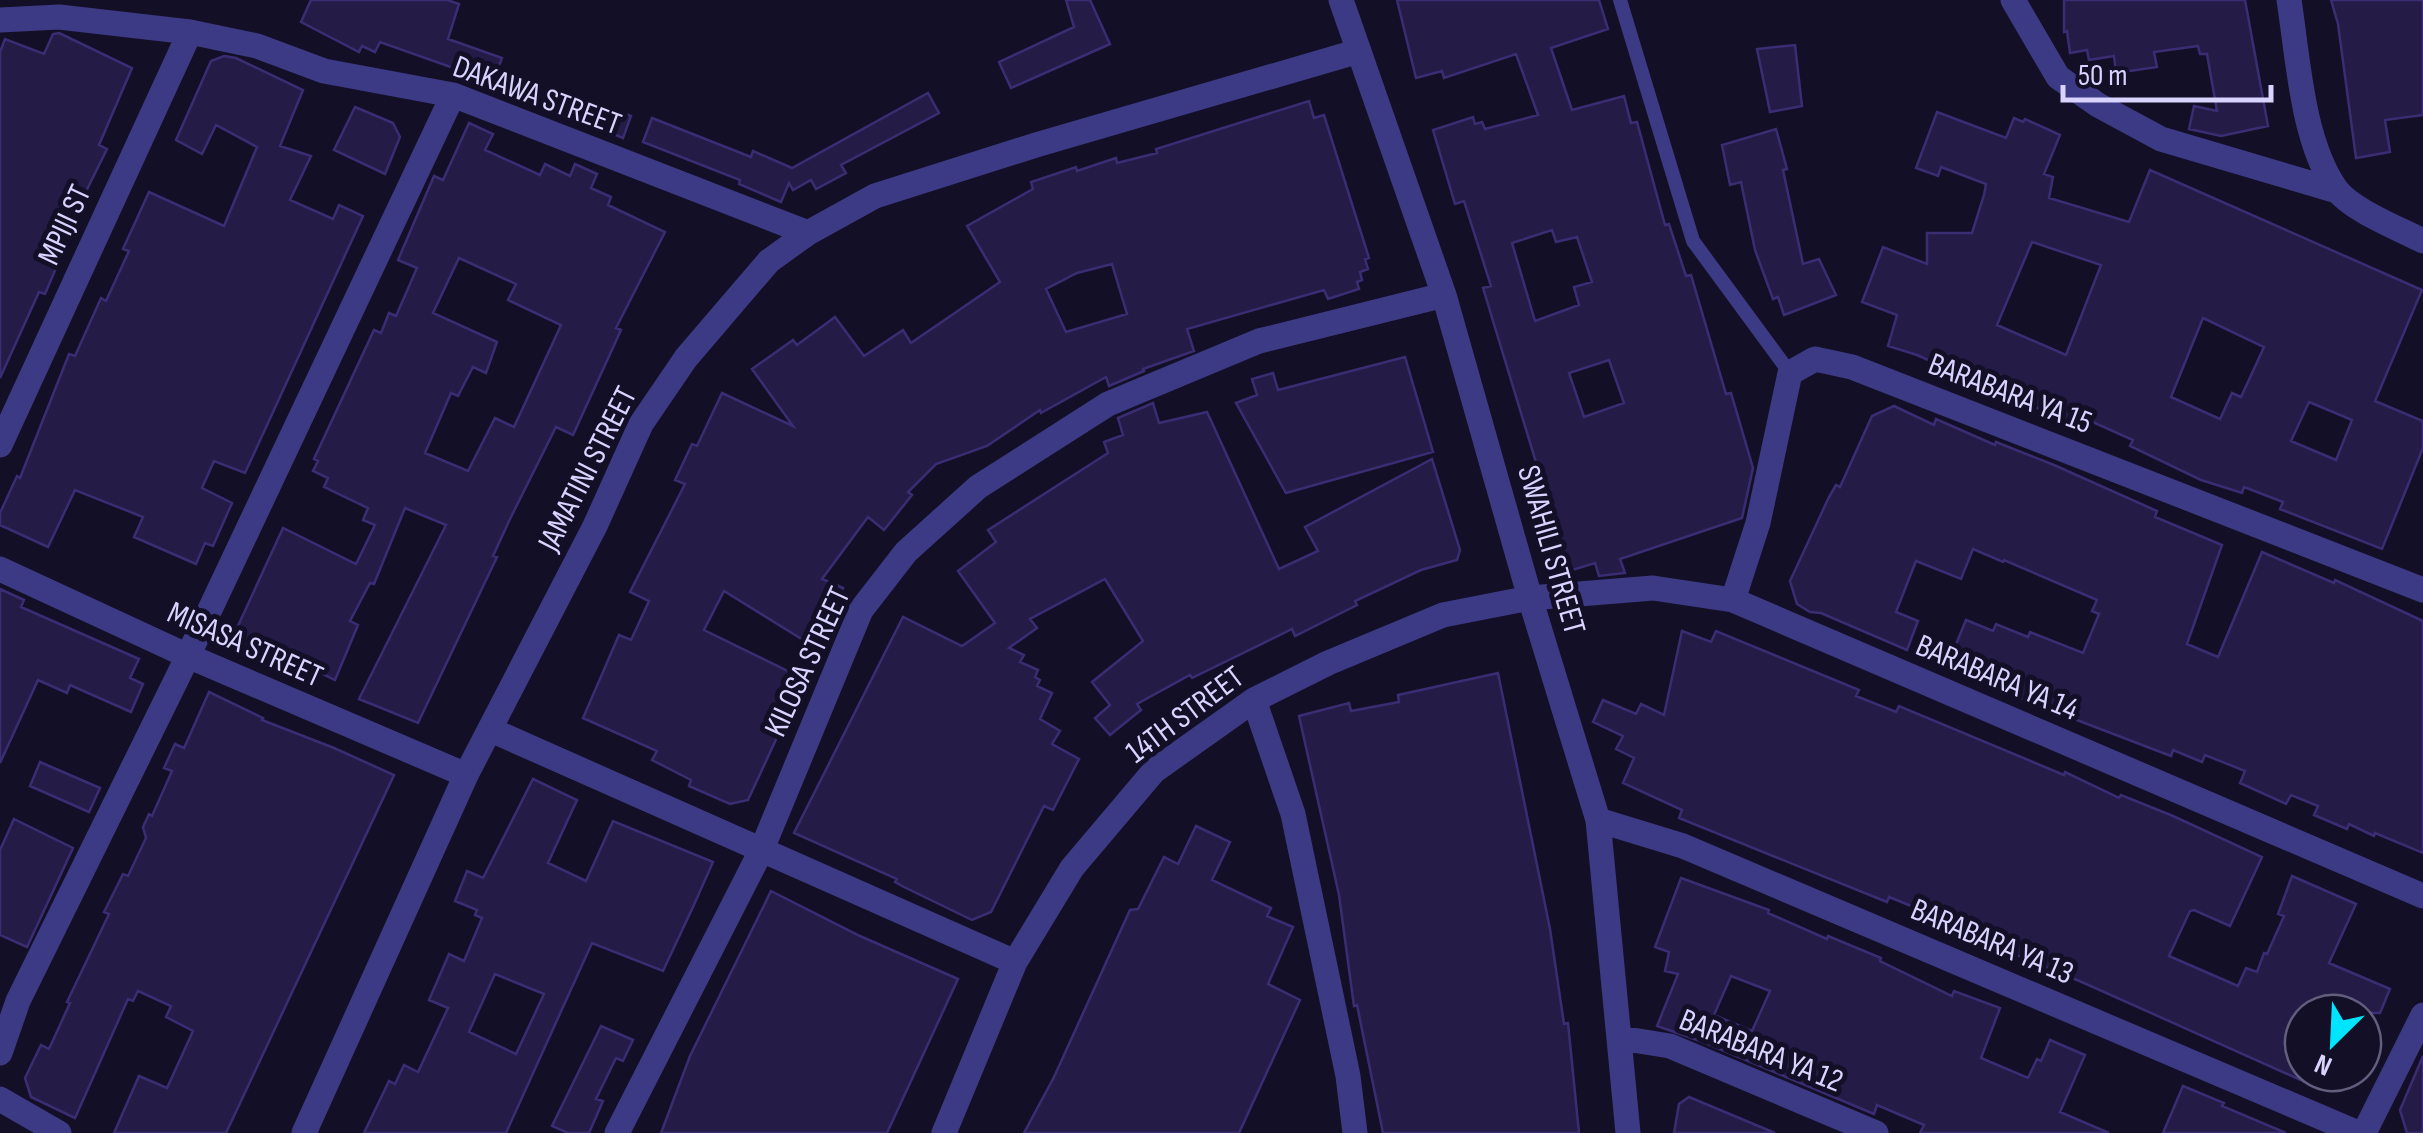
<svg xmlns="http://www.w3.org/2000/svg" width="2423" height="1133" font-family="'Sofia Sans Condensed',sans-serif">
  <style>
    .building { fill: #241b47; stroke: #3b2d73; stroke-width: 2.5; fill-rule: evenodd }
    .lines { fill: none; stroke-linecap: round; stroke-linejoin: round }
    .lane { stroke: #3d3a85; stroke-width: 14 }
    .street { stroke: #3d3a85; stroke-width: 25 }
    .labels { text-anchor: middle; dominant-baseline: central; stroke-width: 10; stroke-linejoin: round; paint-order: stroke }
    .street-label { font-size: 32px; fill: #d9d4ff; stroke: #130f26 }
  </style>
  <rect width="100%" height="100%" fill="#130f26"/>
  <path class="building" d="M311 0H447L459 4 448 39 502 58 493 82 380 42 375 52 362 46 359 52 301 22Z
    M1066 0H1090L1110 44 1011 88 999 62 1074 27Z
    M1397 0H1599L1608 29 1551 48 1572 110 1624 96 1631 123 1637 122 1665 225 1669 224 1686 276 1691 275 1726 394 1731 393 1753 468 1742 518 1620 559 1625 573 1599 576 1595 563 1569 571 1483 288 1491 286 1464 201 1455 204 1433 130 1473 117 1475 124 1482 122 1485 129 1538 115 1516 54 1444 78 1442 71 1416 78ZM1552 230 1556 242 1577 237 1592 282 1574 287 1579 305 1535 321 1512 243ZM1609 360 1624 403 1584 417 1569 373Z
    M2064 0H2245L2268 126 2221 136 2189 129 2194 106 2217 111 2207 54H2200L2198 46 2154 52 2157 67 2116 73 2114 56 2089 60 2087 50 2070 53 2067 31 2064 32Z
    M2331 0H2423V115L2385 120 2390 152 2356 158 2338 24Z
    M59 33 132 68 99 145 107 149 56 252 62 254 45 294 39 292 0 378V52L5 39 44 54 53 34Z
    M1795 45 1802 106 1770 112 1757 49Z
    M224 56 236 58 303 90 280 146 311 156 290 200 333 219 339 205 363 216 245 473 214 461 202 488 232 503 213 546 205 543 196 564 134 537 143 517 75 490 48 547 0 525V513L17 476 20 478 69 354 75 356 101 298 106 301 129 251 123 249 149 192 224 226 257 147 216 125 202 154 176 140 211 61Z
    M928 93 939 113 841 165 846 173 816 189 811 180 793 190 789 183 781 202 739 184 740 180 643 142 652 118 751 157 753 151 792 168Z
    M590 100 631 116 623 138 582 121Z
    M1309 101 1314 118 1324 115 1369 258 1365 259 1368 269 1360 272 1362 280 1357 282 1359 289 1328 299 1324 290 1187 329 1194 351 1143 369 1144 371 1109 386 1106 377 1041 413 1040 410 987 446 936 464 908 492 912 495 884 530 868 517 822 579 843 588 816 648 724 591 704 630 804 679 748 800 730 804 689 786 691 780 652 760 657 751 583 718 619 635 631 640 649 601 630 592 685 484 675 480 692 444 697 446 722 393 793 426 752 369 793 340 797 345 835 317 864 356 903 330 911 343 1000 282 967 226 1033 189 1031 182 1076 167 1077 171 1116 158 1117 163 1157 153 1156 149ZM1112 264 1127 314 1066 332 1046 289 1077 273Z
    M355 107 393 123 400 137 385 174 334 150Z
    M1937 112 2006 138 2014 118 2023 122 2025 119 2060 135 2044 174 2053 177 2049 198 2129 222 2150 170 2422 290 2375 401 2423 421V448L2382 549 2280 509 2283 502 2244 487 2242 493 2201 480 2130 446 2133 440 2086 419 2082 428 1917 355 1888 346 1897 315 1862 302 1883 247 1927 264V233H1972L1984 195 1986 184 1941 167 1938 176 1916 168ZM2032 242 2101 265 2066 355 1997 325ZM2203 318 2264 347 2241 397 2232 393 2220 419 2171 397ZM2309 402 2352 420 2336 460 2291 441Z
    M469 123 493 134 485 150 540 175 545 164 570 176 575 164 597 174 591 188 611 197 608 205 665 232 616 328 621 330 573 435 556 427 510 519 493 556 497 557 418 723 359 699 446 525 405 508 374 584 370 583 350 621 358 625 335 680 294 660 291 666 232 639 283 528 356 564 375 525 363 520 368 508 324 487 328 478 313 471 318 461 314 459 374 330 381 333 389 313 396 316 417 268 398 260 434 176 443 180ZM459 258 516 284 508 300 561 325 514 427 495 418 468 471 425 453 451 393 458 396 473 367 486 373 497 342 433 313Z
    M1776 129 1787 169 1783 170 1803 264 1819 259 1836 295 1784 315 1778 297 1773 299 1755 250 1741 182 1730 185 1722 145Z
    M1405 357 1433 452 1286 493 1236 403 1257 395 1252 379 1273 373 1278 390Z
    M1153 403 1159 423 1207 412 1279 569 1318 551 1305 527 1432 459 1460 550 1457 560 1421 570 1355 601 1357 605 1295 636 1292 629 1192 678 1190 675 1137 704 1141 710 1110 735 1095 718 1110 705 1092 682 1143 641 1105 579 1030 619 1037 628 1009 648 1024 655 1020 662 1038 670 1035 677 1040 680 1037 686 1052 693 1040 719 1060 731 1052 744 1079 759 1053 810 1044 806 991 912 972 920 904 887 895 882 897 879 794 833 903 617 962 646 995 623 958 571 996 542 988 530 1108 453 1104 442 1123 435 1118 418Z
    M1894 406 1934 425 1936 419 1995 445 1996 442 2054 465 2157 511 2155 517 2222 545 2187 644 2218 657 2262 552 2334 583 2335 580 2423 621V853L2375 833 2374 836 2349 824 2347 829 2314 815 2318 806 2291 795 2286 804 2240 783 2245 771 2205 755 2202 762 2173 750 2171 756 2006 693 2007 690 1997 685 1947 666 1966 620 1993 631 1996 624 2028 637 2030 632 2083 653 2099 614 2092 611 2097 600 2004 560 2003 562 1973 549 1961 579 1916 561 1896 612 1918 621 1907 650 1821 613 1810 612 1797 604 1790 581 1829 497 1836 485 1840 487 1872 416Z
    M0 589 24 600 21 607 139 659 130 678 143 684 131 712 70 685 67 693 38 680 0 763Z
    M1682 631 1711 642 1716 631 1859 690 1856 696 1896 712 1899 706 2064 775 2065 772 2119 798 2121 795 2173 816 2262 857 2230 926 2194 910 2190 911 2169 956 2238 986 2246 968 2257 972 2264 953 2267 954 2284 916 2278 914 2292 876 2356 904 2329 963 2390 989 2380 1013H2303V1081L2084 983 1988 943 1990 938 1889 897 1887 902 1679 818 1682 810 1623 783 1634 758 1616 749 1623 736 1593 722 1603 700 1636 714 1641 704 1664 715Z
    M1498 673 1550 929 1564 1024 1568 1023 1579 1133H1383L1357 1005 1354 1006 1339 895 1299 716 1349 703 1351 711 1399 702 1398 695Z
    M209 692 263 718 262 720 334 748 394 775 226 1133H114L139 1076 167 1088 193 1031 166 1017 171 1006 138 991 133 1001 128 999 75 1118 31 1097 25 1078 41 1045 49 1049 70 1003 67 1002 109 914 104 912 123 874 128 876 146 838 143 827 149 814 152 816 172 771 164 768 175 744 184 748Z
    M40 762 100 788 89 812 30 786Z
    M533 779 577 800 548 863 586 881 613 821 713 862 693 907 663 971 592 943 506 1133H364L389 1081 395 1084 404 1065 418 1072 448 1008 429 1000 449 954 464 961 482 918 475 915 477 910 455 901 467 871 483 878ZM495 974 544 994 516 1054 469 1032Z
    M14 819 73 848 27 947 0 935V850Z
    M1196 826 1230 842 1212 880 1271 908 1267 916 1293 927 1268 984 1300 1000 1239 1133H1024L1054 1077 1130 910 1138 909 1164 857 1178 864Z
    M1681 878 1769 910 1768 913 1827 939 1828 936 1881 958 1880 961 1952 996 1954 991 2000 1008 1981 1058 2028 1078 2037 1059 2041 1061 2050 1040 2085 1055 2060 1112 2109 1133H1920L1924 1125 1877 1105 1874 1114 1703 1042 1657 1026 1678 974 1665 971 1669 952 1655 947ZM1731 976 1770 991 1752 1031 1714 1015Z
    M771 891 860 936 958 979 887 1133H661L690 1056Z
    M601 1026 633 1040 623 1061 616 1058 596 1099 603 1101 589 1133H568L552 1126Z
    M2423 1056V1133H2407L2400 1110Z
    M2183 1086 2224 1103 2222 1106 2286 1133H2163Z
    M1689 1097 1775 1133H1674L1679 1104Z"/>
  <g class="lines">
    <path class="lane" d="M1620 0 1693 241 1790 373"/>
    <path class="street" d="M1341 0 1444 295 1530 598 1598 820 1628 1133
      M2013 0 2058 77 2098 105 2161 139 2337 191
      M2289 0C2298 57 2302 141 2336 189 2351 210 2400 229 2423 241
      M0 20 59 17 190 32 257 46 324 71 453 95 808 233
      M0 445 190 32
      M0 569 188 656 466 775
      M1733 600 1758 523 1790 373 1815 359 1852 367 2423 590
      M1254 700 1293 814 1348 1076 1355 1133
      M491 730 1015 962
      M1598 820 1683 846 2358 1133
      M1620 1038 1670 1046 1876 1133
      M0 1053 18 1001 188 656 453 95
      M0 1099 59 1133
      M304 1133 466 775 595 526 641 424 686 358 769 261 808 233 875 196 1036 145 1359 51
      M617 1133 762 849 861 610 906 552 978 487 1108 404 1259 341 1444 295
      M944 1133 1015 962 1072 868 1154 771 1254 700 1328 663 1443 615 1530 598 1653 588 1733 600 2423 896
      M2364 1133 2423 1015"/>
  </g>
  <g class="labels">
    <g class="street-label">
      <text transform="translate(537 96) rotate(20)">DAKAWA STREET</text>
      <text transform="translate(65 225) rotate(-65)">MPIJI ST</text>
      <text transform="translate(2010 394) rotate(21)">BARABARA YA 15</text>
      <text transform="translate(588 469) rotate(-63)">JAMATINI STREET</text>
      <text transform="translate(1551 550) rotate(74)">SWAHILI STREET</text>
      <text transform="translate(245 645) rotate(24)">MISASA STREET</text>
      <text transform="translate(808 662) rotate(-65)">KILOSA STREET</text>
      <text transform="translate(1997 678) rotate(23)">BARABARA YA 14</text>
      <text transform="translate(1185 715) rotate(-37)">14TH STREET</text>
      <text transform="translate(1992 942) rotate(23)">BARABARA YA 13</text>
      <text transform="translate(1761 1051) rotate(22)">BARABARA YA 12</text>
    </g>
  </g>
  <g transform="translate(2333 1043) rotate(204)"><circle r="48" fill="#130f26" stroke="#625e7d" stroke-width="2.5"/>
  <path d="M0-8L18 38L0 25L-18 38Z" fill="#00e5ff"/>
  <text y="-15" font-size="28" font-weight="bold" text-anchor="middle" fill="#d9d4ff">N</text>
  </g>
  <path d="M2063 85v15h208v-15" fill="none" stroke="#d9d4ff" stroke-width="5"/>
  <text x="2078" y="85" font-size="30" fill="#d9d4ff" stroke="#130f26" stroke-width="8" paint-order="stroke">50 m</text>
</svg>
